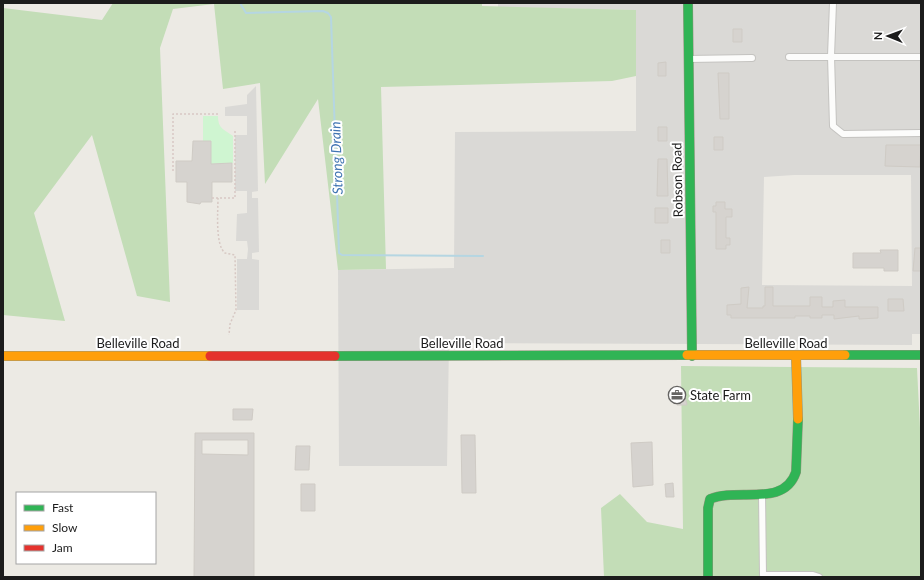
<svg xmlns="http://www.w3.org/2000/svg" width="924" height="580" font-family="Lato,sans-serif">
  <style>
    .residential { fill: #dad9d6; fill-rule: evenodd }
    .forest { fill: #c3ddb7 }
    .park { fill: #cff5d1 }
    .lines { fill: none; stroke-linecap: round; stroke-linejoin: round }
    .stream { stroke: #b5d6e2; stroke-width: 2 }
    .building { fill: #d6d3cf; stroke: #cfcbc5; fill-rule: evenodd }
    .street-casing { stroke: #c4c3c0; stroke-width: 8 }
    .fast-casing { stroke: #92957c; stroke-width: 10 }
    .slow-casing { stroke: #92957c; stroke-width: 10 }
    .jam-casing { stroke: #92957c; stroke-width: 10 }
    .path { stroke: #d7c8c3; stroke-width: 1.5; stroke-dasharray: 2 2; stroke-linecap: butt }
    .street { stroke: #fcfcfb; stroke-width: 6 }
    .fast { stroke: #30b455; stroke-width: 9 }
    .slow { stroke: #ff9f0a; stroke-width: 9 }
    .jam { stroke: #e5322d; stroke-width: 9 }
    .labels { text-anchor: middle; dominant-baseline: central; stroke-width: 4; stroke-linejoin: round; paint-order: stroke }
    .street-label { font-size: 13px; fill: #1c1c1c; stroke: #fff }
    .poi-label { font-size: 13px; fill: #1c1c1c; stroke: #fff; text-anchor: start }
    .water-label { font-size: 14px; font-style: italic; fill: #4175b3; stroke: #fff }
  </style>
  <rect width="100%" height="100%" fill="#eceae4"/>
  <path class="residential" d="M498 3H921V334H912V345L449 343 447 466H339L338 270 454 268 455 132 636 131V10L498 7ZM794 175H911L912 286 762 285 764 177Z
    M256 86 258 191 252 192V198H258L259 252 252 253V259L259 260V310H237V259H247L248 249 247 241H236L237 214 247 213V191H235V135H247V116H225V107L247 104V95Z"/>
  <path class="forest" d="M113 3H482V6L636 10V76L612 81 381 87 386 269 338 270 318 99 265 184 260 83 223 89 214 4 173 9 160 48 170 302 137 296 92 135 34 213 65 321 3 315V8L102 20Z
    M681 366 917 368 921 448V577H604L601 508 620 494 647 522 683 529Z"/>
  <path class="park" d="M203 116H218C218 129 224 129 233 136V163L211 164V141H203Z"/>
  <g class="lines">
    <path class="stream" d="M240 3 246 13 323 11 328 13 331 17 339 253 342 255 483 256"/>
  </g>
  <path class="building" d="M733 29H742V42H733Z
    M666 62V76H658V63Z
    M718 73H729V119H720Z
    M658 127H667V141H658Z
    M714 137H723V150H714Z
    M193 141H211V164L232 163V182H212V202H201L200 204 187 202V182H176V161H192Z
    M886 145H921L920 167 885 166Z
    M658 159H667L668 196H657Z
    M716 202H725V209H732V217H726V238H730V245H726V249H716V212H713V206H716Z
    M655 208H668V223H655Z
    M661 240H670V253H661Z
    M915 248H921V271H913Z
    M880 250H898V271H884V268H853V253H881Z
    M749 287 747 308H763V306H765V287H773V306H810V297H822V307H833V301L845 300V307H878V318L859 319V316L834 319V315H822V318H810V316H795V318H731V315H727V305L741 304V288Z
    M888 299H903L904 311H888Z
    M670 390H680V392H684L687 405H677V399H670Z
    M233 409H253L252 420H233Z
    M195 433H254V577H194ZM202 440H248V455L202 454Z
    M461 435H475L476 493H462Z
    M652 442 653 485 633 487 631 443Z
    M296 446H310L309 470H295Z
    M673 483 674 497H666L665 484Z
    M301 484H315V511H301Z"/>
  <g class="lines">
    <defs>
      <path id="street" d="M833 3 831 56 833 126 843 134 921 133
        M789 57H921
        M688 59 752 58
        M762 494 763 575H813L819 577"/>
      <path id="fast" d="M688 3 692 356
        M845 355H921
        M335 356 687 355
        M708 577V508L710 499C738 487 784 508 796 472L798 419"/>
      <path id="slow" d="M687 355H845
        M3 356H210
        M796 356 798 419"/>
      <path id="jam" d="M210 356H335"/>
    </defs>
    <use href="#street" class="street-casing"/>
    <use href="#fast" class="fast-casing"/>
    <use href="#slow" class="slow-casing"/>
    <use href="#jam" class="jam-casing"/>
    <path class="path" d="M173 171V114H220
      M212 198H235V130
      M218 198C218 211 215 245 225 253L235 255 236 310 230 324 229 335"/>
    <use href="#street" class="street"/>
    <use href="#fast" class="fast"/>
    <use href="#slow" class="slow"/>
    <use href="#jam" class="jam"/>
  </g>
  <defs>
    <symbol id="office-ring" viewBox="-11 -11 22 22"><circle r="9.5" fill="#fff" stroke="#656462" stroke-width="1.5"/><path d="M-6-3h4V-5.5h4V-3h4V5H-6ZM-1-4.5V-3h2v-1.5ZM-6 0V1H6V0Z" fill="#656462"/></symbol>
  </defs>
  <g fill-rule="evenodd">
    <use href="#office-ring" x="667" y="385" width="20" height="20"/>
  </g>
  <g class="labels">
    <g class="street-label">
      <text transform="translate(677 180) rotate(-91)">Robson Road</text>
      <text x="138" y="343">Belleville Road</text>
      <text x="462" y="343">Belleville Road</text>
      <text x="786" y="343">Belleville Road</text>
    </g>
    <g class="poi-label">
      <text x="690" y="395">State Farm</text>
    </g>
    <g class="water-label">
      <text transform="translate(336 158) rotate(-92)">Strong Drain</text>
    </g>
  </g>
  <rect width="924" height="580" fill="none" stroke="#1c1c1c" stroke-width="8"/>
  <rect x="16" y="492" width="140" height="72" fill="#ffffff" stroke="#a4a4a4"/>
  <rect x="24" y="505" width="20" height="6" fill="#30b455" stroke="#a4a4a4"/>
  <text x="52" y="512" font-size="12" fill="#1c1c1c">Fast</text>
  <rect x="24" y="525" width="20" height="6" fill="#ff9f0a" stroke="#a4a4a4"/>
  <text x="52" y="532" font-size="12" fill="#1c1c1c">Slow</text>
  <rect x="24" y="545" width="20" height="6" fill="#e5322d" stroke="#a4a4a4"/>
  <text x="52" y="552" font-size="12" fill="#1c1c1c">Jam</text>
  <g transform="translate(888 36) rotate(271)" stroke="#ffffff" stroke-width="3" paint-order="stroke">
  <path d="M0-3L7 15L0 10L-7 15Z" fill="#1c1c1c"/>
  <text y="-6" font-size="11" font-weight="bold" text-anchor="middle" fill="#1c1c1c">N</text>
  </g>
</svg>
